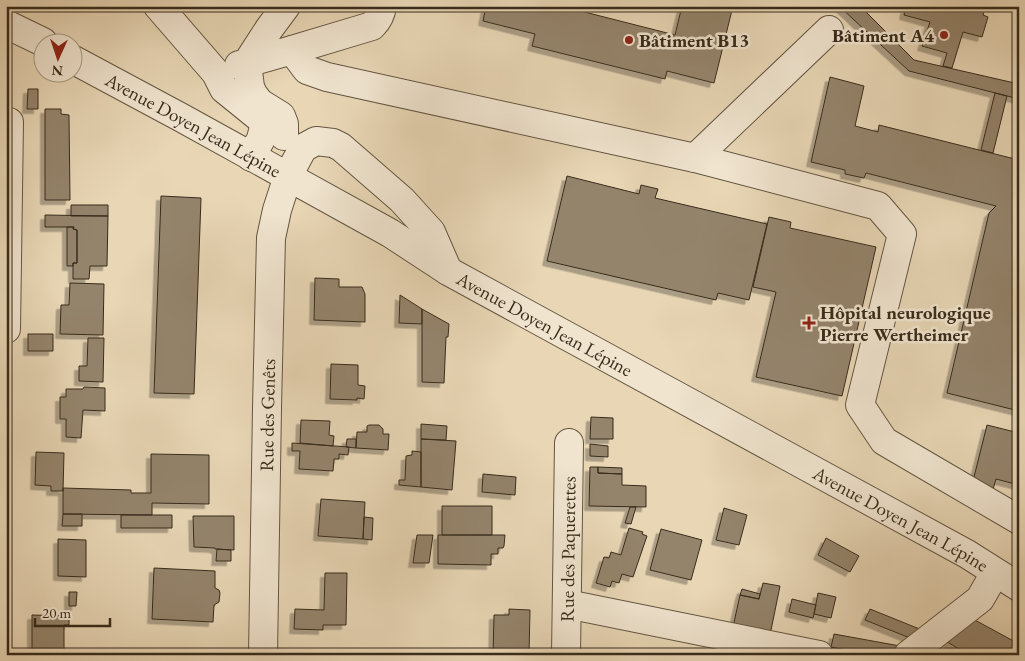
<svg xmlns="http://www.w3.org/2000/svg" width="1025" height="661" font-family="'EB Garamond',serif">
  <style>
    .building { fill: #94846c; stroke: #382c1c; filter: url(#shadow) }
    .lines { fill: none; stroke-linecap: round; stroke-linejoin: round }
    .minor-casing { stroke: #645642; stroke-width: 30 }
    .minor { stroke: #f0e4cf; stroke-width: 28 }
    .poi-dot { fill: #8f2418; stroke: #f0e4cf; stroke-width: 2 }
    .labels { text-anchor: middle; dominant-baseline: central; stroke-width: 5; stroke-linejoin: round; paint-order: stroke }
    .poi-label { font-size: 19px; font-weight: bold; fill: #382c1c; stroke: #f0e4cf; text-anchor: start }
    .street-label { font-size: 19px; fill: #382c1c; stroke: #f0e4cf }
  </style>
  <defs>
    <filter id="shadow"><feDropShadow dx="-4.5" dy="4.5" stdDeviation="0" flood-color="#0004"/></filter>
  </defs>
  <rect width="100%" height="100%" fill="#e8d6b5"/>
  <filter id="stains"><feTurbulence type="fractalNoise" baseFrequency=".004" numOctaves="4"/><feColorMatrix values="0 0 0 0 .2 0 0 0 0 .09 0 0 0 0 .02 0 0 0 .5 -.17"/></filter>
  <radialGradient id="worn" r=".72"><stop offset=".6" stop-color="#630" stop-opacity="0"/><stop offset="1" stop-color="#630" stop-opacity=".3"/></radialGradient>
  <path class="building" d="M486 6H561L675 35 682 6H733L714 83 667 71 665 79 532 46 535 34 483 21Z
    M839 6H860L914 60 1019 84V99L909 71Z
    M906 6H986L983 15 988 17 982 37 963 32 952 68 943 66 947 53 922 46 930 22 904 15Z
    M830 77 864 86 855 126 878 132 879 125 1019 160V411L947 393 989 213 996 206 866 173 864 178 845 174V170L811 162Z
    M28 89H38V109H27Z
    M995 93 1007 96 993 153 981 150Z
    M45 109H61V114L69 115 70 200H45Z
    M567 176 639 194 641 185 658 189 655 198 767 224 749 300 718 293 716 300 547 261Z
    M161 196 201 198 194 394 154 393Z
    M71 205H108V216H71Z
    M45 215 108 216 107 266H90L89 279H73V263H77V230L73 229 74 227H45Z
    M769 217 791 222 790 228 876 247 842 396 756 377 776 292 753 287Z
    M67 227H74L73 229 77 230V263H73V266H67Z
    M315 278 339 279V287H362L365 294V322L314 320Z
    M70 283 104 284 103 335 60 334 61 305H69Z
    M400 295 422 309V324L399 323Z
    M422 309 449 324 448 337H446L444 383 422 382Z
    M28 334H53V351H28Z
    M88 338H104L103 382 79 381V366H87Z
    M331 364 358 365V385L365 386 364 399 357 398V400L330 399Z
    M84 387 105 388V411L83 410 81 438 66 437V419H60V397H66V389H83Z
    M591 417 613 418V439H590Z
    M301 420 330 421 329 435 334 436 333 446 300 443Z
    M421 424 447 426 446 440 421 439Z
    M369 425H379L383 429V434H389L388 450 356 448 357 432H367V426Z
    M987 425 1019 433V485L996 479 992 493 973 481Z
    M347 439H356V448L346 447Z
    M421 439 456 441 452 490 421 487Z
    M292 443 349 447 348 455 339 454V459H334L333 471 299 469 300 451H292Z
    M590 444 608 446V457L590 456Z
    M412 451 421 452V487L399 485V480H405L406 456 412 455Z
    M36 452 64 453 63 491H51V486L35 485Z
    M151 454 209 455V504L152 503V515L63 514V488L131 490V493H151Z
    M590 467H598V473L622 474V485L646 486V507L589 506Z
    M598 467 622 468V474L598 473Z
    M483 474 516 477 515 495 482 492Z
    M321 499 365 502 363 539 318 536Z
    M442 506H492V535H442Z
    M630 507H636L631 524 625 523Z
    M724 508 747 515 739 545 716 540Z
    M63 514H82V526H62Z
    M121 515H172V528H121Z
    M193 516H234V550L215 549V548L194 547Z
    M364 517 373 518 372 540 363 539Z
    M629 528 643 532 642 534 647 536 633 577 622 574 619 583 612 581 610 587 596 583 604 557 609 558 611 552 621 555Z
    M661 529 702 540 691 580 650 570Z
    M417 535H433L429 563H413Z
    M438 535H505L504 546 503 548H498V554H491V565L438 564Z
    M826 538 859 556 850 572 818 555Z
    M58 539 86 540V577L58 576Z
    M217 549 231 550V561H216Z
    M154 568 215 571V588L219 590 220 593 219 602 214 605 213 622 152 619Z
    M325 573H347L346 625H323V630L294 629 295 609 324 610Z
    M763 583 780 586 770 635 733 627 740 595 759 599Z
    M742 589 760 594 759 599 740 595Z
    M69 592H77L76 606H69Z
    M818 593 836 597 831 618 814 614Z
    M792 599 816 605 813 618 789 612Z
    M509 609 530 610 529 655H493L494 615H509Z
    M870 609 922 630 910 638 865 620Z
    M32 615 69 616V625H64V655H32Z
    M973 619 1019 644V655H969L944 640Z
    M834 634 900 646 888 655H870L831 647Z
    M315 650H350V655H315Z"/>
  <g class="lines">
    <defs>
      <g id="minor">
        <path d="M158 6 216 73 224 89 261 119 264 127 261 139 251 157"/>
        <path d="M6 24 43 42"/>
        <path d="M292 50 307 70 327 77 695 158 878 206 902 234 860 405 884 441 1019 520"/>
        <path id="s1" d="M72 59 182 118 390 233 448 271 967 554 1019 587"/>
        <path d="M239 65 247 63 269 29 286 6"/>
        <path d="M284 136V124L281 116 260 103 253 94 250 87 247 63 292 50 372 26C378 20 381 15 382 6"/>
        <path d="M695 158 829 30"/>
        <path d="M6 329 9 122"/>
        <path d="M567 604 819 655"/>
        <path id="s2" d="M263 655 267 408 271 238 277 210 288 176 303 148 316 141 333 143 341 147 402 200 431 232 448 271"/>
        <path id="s3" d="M566 655 569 443"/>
        <path d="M908 655 980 599 995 573"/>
      </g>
    </defs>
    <use href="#minor" class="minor-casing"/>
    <use href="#minor" class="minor"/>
  </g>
  <g class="poi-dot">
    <circle cx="944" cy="35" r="5"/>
    <circle cx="629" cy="40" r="5"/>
    <path d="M806.5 315.5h5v5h5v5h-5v5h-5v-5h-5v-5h5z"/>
  </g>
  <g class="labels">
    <g class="poi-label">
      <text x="934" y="35" text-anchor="end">Bâtiment A4</text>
      <text x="639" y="40">Bâtiment B13</text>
      <text x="820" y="312">Hôpital neurologique<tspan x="820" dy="22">Pierre Wertheimer</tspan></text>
    </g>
    <g class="street-label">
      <text stroke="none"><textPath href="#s1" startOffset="138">Avenue Doyen Jean Lépine</textPath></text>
      <text stroke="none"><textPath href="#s1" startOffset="542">Avenue Doyen Jean Lépine</textPath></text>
      <text stroke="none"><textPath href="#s2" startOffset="240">Rue des Genêts</textPath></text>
      <text stroke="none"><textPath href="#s1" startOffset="948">Avenue Doyen Jean Lépine</textPath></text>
      <text stroke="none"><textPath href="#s3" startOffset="106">Rue des Paquerettes</textPath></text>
    </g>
  </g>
  <rect width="1025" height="661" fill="none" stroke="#e8d6b5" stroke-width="25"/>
  <rect x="8" y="8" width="1010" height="646" fill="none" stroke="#382c1c" stroke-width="2.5"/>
  <rect x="12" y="12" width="1000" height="636" fill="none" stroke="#382c1c"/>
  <g transform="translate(58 58) rotate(183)"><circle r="24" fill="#f0e4cf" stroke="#a69a87"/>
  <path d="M0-4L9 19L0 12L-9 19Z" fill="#8f2418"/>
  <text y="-8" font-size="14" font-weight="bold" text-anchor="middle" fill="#382c1c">N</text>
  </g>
  <path d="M35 618v8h75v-8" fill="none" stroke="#382c1c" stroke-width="2.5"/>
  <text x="42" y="618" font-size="15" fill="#382c1c" stroke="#f0e4cf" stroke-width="4" paint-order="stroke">20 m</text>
  <rect width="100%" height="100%" filter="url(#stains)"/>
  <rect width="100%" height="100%" fill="url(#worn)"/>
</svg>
